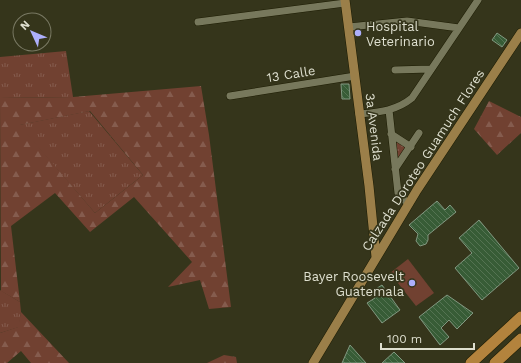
<svg xmlns="http://www.w3.org/2000/svg" width="521" height="363" font-family="'Work Sans',sans-serif">
  <style>
    .grass { fill: url(#grass-tufts) }
    .forest { fill: url(#forest-firs); fill-rule: evenodd }
    .park { fill: url(#park-dots) }
    .pitch { fill: #714131 }
    .building { fill: url(#building-back-hatch); stroke: #829881 }
    .lines { fill: none; stroke-linecap: round; stroke-linejoin: round }
    .minor-casing { stroke: #1d1c03; stroke-width: 8 }
    .major-casing { stroke: #1d1c03; stroke-width: 10 }
    .highway-casing { stroke: #1d1c03; stroke-width: 12 }
    .minor { stroke: #77785c; stroke-width: 7 }
    .major { stroke: #9b7f49; stroke-width: 9 }
    .highway { stroke: #b3833d; stroke-width: 11 }
    .poi-dot { fill: #adaffb; stroke: #35351b; stroke-width: 1.5 }
    .labels { text-anchor: middle; dominant-baseline: central; stroke-width: 3.5; stroke-linejoin: round; paint-order: stroke }
    .poi-label { font-size: 13px; fill: #dedfcf; stroke: #35351b; text-anchor: start }
    .street-label { font-size: 13px; fill: #dedfcf; stroke: #35351b }
  </style>
  <defs>
    <pattern id="grass-tufts" width="24" height="20" patternUnits="userSpaceOnUse"><rect width="24" height="20" fill="#714131"/><path d="M3 7l-1-3M5 7V3M7 7l1-3M15 17l-1-3M17 17v-4M19 17l1-3" fill="none" stroke="#855c4e"/></pattern>
    <pattern id="forest-firs" width="22" height="20" patternUnits="userSpaceOnUse"><rect width="22" height="20" fill="#714131"/><path d="M5 1l3.5 6h-7zM16 11l3.5 6h-7z" fill="#855c4e"/></pattern>
    <pattern id="park-dots" width="8" height="8" patternUnits="userSpaceOnUse"><rect width="8" height="8" fill="#714131"/><path d="M2 2h.1M6 6h.1" fill="none" stroke="#855c4e" stroke-width="1.8" stroke-linecap="round"/></pattern>
    <pattern id="building-back-hatch" width="6" height="6" patternUnits="userSpaceOnUse"><rect width="6" height="6" fill="#375c36"/><path d="M-1 5l2 2M0 0l6 6M5-1l2 2" fill="none" stroke="#547352"/></pattern>
  </defs>
  <rect width="100%" height="100%" fill="#35351b"/>
  <path class="grass" d="M66 51 73 97 0 98V57Z
    M89 111 143 175 95 213 19 125Z
    M0 290 20 302 21 312 19 327 0 333Z"/>
  <path class="forest" d="M201 86 209 135 231 307 209 309 200 280 168 287 192 262 134 197 90 232 55 193 11 226 20 302 1 291 0 98 73 97ZM90 111 143 175 95 213 20 125Z
    M489 101 521 117V133L497 155 474 129Z
    M21 312 69 363H31L21 351 7 363H0V333L18 327Z
    M224 355 236 357 237 363H207Z"/>
  <path class="park" d="M396 140 406 147 397 160Z"/>
  <path class="pitch" d="M408 259 434 293 416 306 390 273Z"/>
  <path class="building" d="M497 33 507 40 502 47 492 40Z
    M341 84H349L350 99H342Z
    M437 201 445 210 450 205 456 212 428 235V240L426 244 420 246 416 241 418 234 409 225Z
    M479 220 519 268 482 300 455 268 472 253 459 238Z
    M382 285 400 310 382 323 367 303 375 298 371 292Z
    M447 295 473 313 457 329 449 320 441 328 449 337 440 345 419 317Z
    M350 345 366 363H342Z
    M394 352 405 363H382Z"/>
  <g class="lines">
    <defs>
      <path id="minor" d="M198 22 345 3
        M349 27 407 21 459 28
        M395 70 430 69
        M230 96 355 76
        M389 110 398 193 402 198 409 204
        M359 114C379 112 396 111 412 98L478 0
        M391 134 411 147
        M395 169 419 133"/>
      <path id="major" d="M345 0 369 186 376 257
        M313 363 417 190 521 33"/>
      <path id="highway" d="M471 363 521 317
        M495 363 521 339"/>
    </defs>
    <use href="#minor" class="minor-casing"/>
    <use href="#major" class="major-casing"/>
    <use href="#highway" class="highway-casing"/>
    <use href="#minor" class="minor"/>
    <use href="#major" class="major"/>
    <use href="#highway" class="highway"/>
  </g>
  <g class="poi-dot">
    <circle cx="358" cy="33" r="4"/>
    <circle cx="412" cy="283" r="4"/>
  </g>
  <g class="labels">
    <g class="poi-label">
      <text x="366" y="26">Hospital<tspan x="366" dy="15">Veterinario</tspan></text>
      <text x="404" y="276" text-anchor="end">Bayer Roosevelt<tspan x="404" dy="15">Guatemala</tspan></text>
    </g>
    <g class="street-label">
      <text transform="translate(291 74) rotate(-9)">13 Calle</text>
      <text transform="translate(374 127) rotate(83)">3a Avenida</text>
      <text transform="translate(423 160) rotate(-57)">Calzada Doroteo Guamuch Flores</text>
    </g>
  </g>
  <g transform="translate(32 32) rotate(314)"><circle r="19" fill="#35351b" stroke="#797963"/>
  <path d="M0-3L7 15L0 10L-7 15Z" fill="#adaffb"/>
  <text y="-6" font-size="11" font-weight="bold" text-anchor="middle" fill="#dedfcf">N</text>
  </g>
  <path d="M381 343v6h93v-6" fill="none" stroke="#dedfcf" stroke-width="2"/>
  <text x="387" y="343" font-size="12" fill="#dedfcf" stroke="#35351b" stroke-width="3" paint-order="stroke">100 m</text>
</svg>
